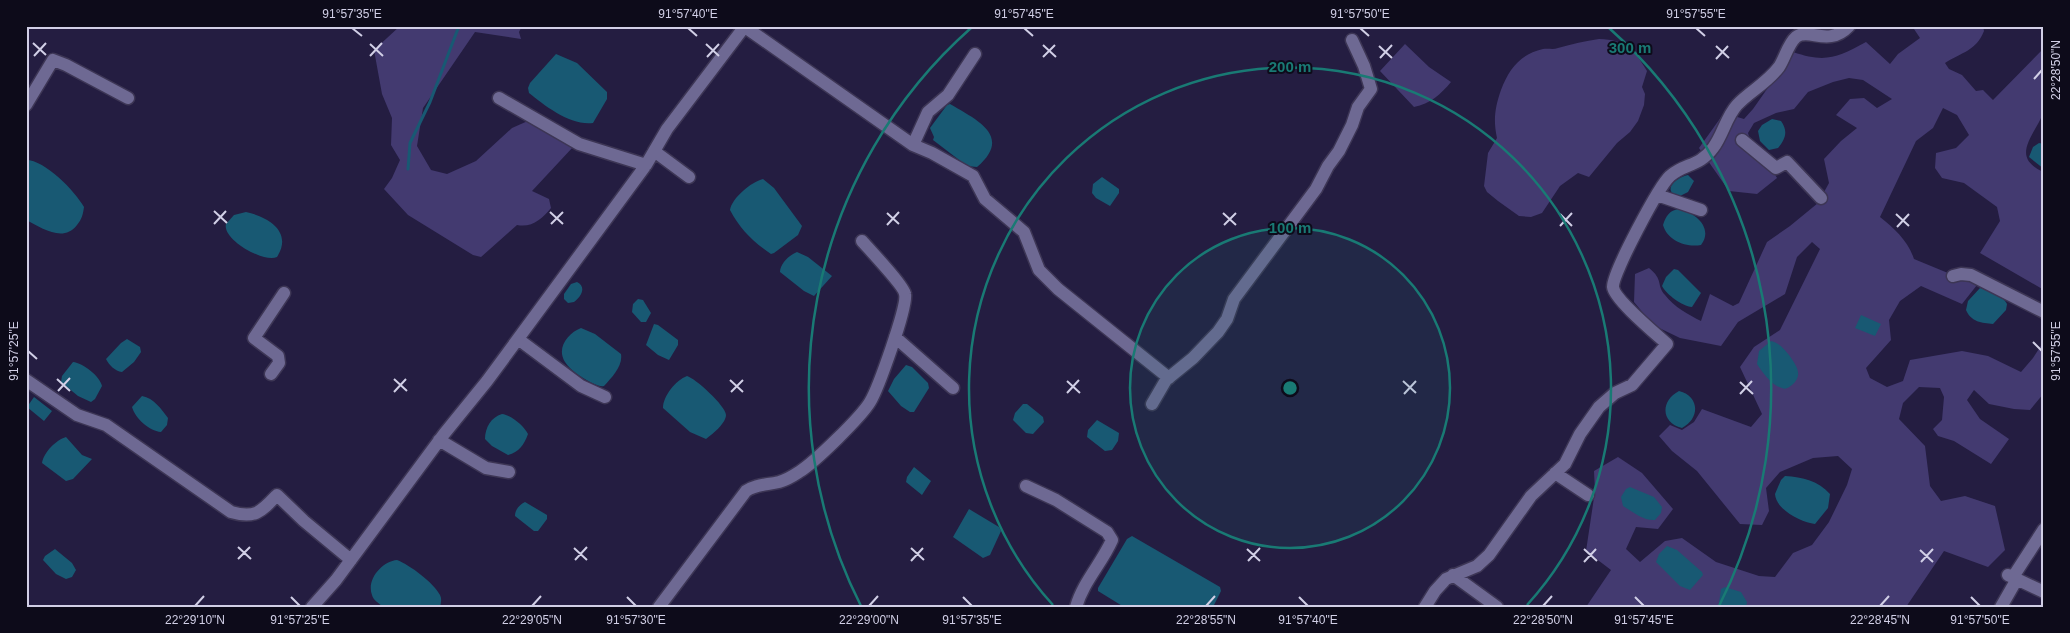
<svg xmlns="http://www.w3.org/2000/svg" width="2070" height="633" font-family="Arial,sans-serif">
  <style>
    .green { fill: #433a70 }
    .water { fill: #185973 }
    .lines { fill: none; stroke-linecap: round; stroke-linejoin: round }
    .stream { stroke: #185973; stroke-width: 3 }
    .minor-casing { stroke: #3d3655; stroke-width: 15 }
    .minor { stroke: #6e6993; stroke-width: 12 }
    .ticks { fill: none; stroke: #d1cfe6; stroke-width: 2 }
    .ring { fill: none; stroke: #197a74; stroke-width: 2.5 }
    .centre { fill: #197a74; stroke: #0d0b1a; stroke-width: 2.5 }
    .ring-label { font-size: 15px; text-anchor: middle; font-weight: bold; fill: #197a74; stroke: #0d0b1a; stroke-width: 4; stroke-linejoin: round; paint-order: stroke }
    .neatline { fill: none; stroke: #d1cfe6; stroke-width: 2 }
    .ticks-label { font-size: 12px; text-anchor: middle; fill: #d1cfe6 }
  </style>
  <rect width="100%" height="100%" fill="#241d41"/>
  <path class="green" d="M400 26H522L519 32 521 39 475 32 423 108 417 146 431 170 447 174 476 161 512 128 530 120 573 147 532 191 549 199 551 208C542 219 532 228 517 225L481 257 473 255 408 215 384 189 392 178 400 160 391 145 392 118 382 94 374 50Z
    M1912 26H1983L1984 31C1976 51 1962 52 1945 63L1949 69 1962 75 1976 91 1983 90 1993 100 2044 48C2044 59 2047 103 2044 111 2036 134 2008 157 2044 172V290L1980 253 2000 221 1997 207 1964 183 1942 178 1935 168 1936 153 1956 148 1969 135 1957 115 1943 108 1933 128 1916 141 1880 217C1895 229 1908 241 1914 259L1977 285 1962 304 1921 286 1900 301 1889 320 1891 340 1866 368 1870 378 1887 387 1903 381 1910 360 1962 351 1988 356 2021 372 2033 358 2044 341V393L2030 410 2014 409 1989 404 1974 390 1967 400 1980 419 2009 439 1991 464 1954 441 1938 436 1933 429 1942 420 1944 397 1940 388 1919 387 1903 403 1899 419 1925 446 1930 486 1941 501 1965 496 1995 506 2005 550 1988 567 1944 551 1906 607H1586L1611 570 1586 551 1595 491 1594 471 1618 457 1642 473 1673 509 1658 529 1636 527 1626 549 1640 562 1665 541 1682 538 1716 562 1759 576 1775 577 1793 553 1812 545 1829 522 1847 485 1852 469 1838 456 1813 458 1780 472 1766 488 1769 511 1762 525 1740 524 1697 471 1672 451 1659 436 1670 425 1682 430 1694 422 1702 409 1751 427 1762 414 1740 367 1754 347 1780 330 1820 249 1812 242 1797 257 1785 294 1738 322 1721 346 1680 338 1653 325 1634 302 1635 274 1649 268C1664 280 1656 285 1665 295 1674 307 1689 315 1701 321L1710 294 1733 306 1739 303 1767 242 1790 226 1818 203 1829 183 1824 159 1841 141 1857 128 1836 115 1850 99 1864 98 1877 108 1892 99 1863 80 1849 78 1833 82 1808 92 1794 109 1776 113 1754 123 1748 133C1754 155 1767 159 1777 178L1757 194 1729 191 1699 148 1724 113 1744 119 1753 109 1793 52C1825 63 1837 58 1866 42L1890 64 1898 54 1920 38Z
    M1599 39C1626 40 1633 48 1647 71L1642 87 1645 94 1644 105 1638 121 1630 132 1617 143 1589 177 1578 173 1560 186 1542 213 1531 217 1519 216 1498 201 1487 192 1484 186 1488 153 1497 138C1493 120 1495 107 1501 90 1509 69 1520 54 1543 49 1548 48 1553 50 1558 48 1572 44 1585 41 1599 39Z
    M1405 44 1429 67 1451 82C1441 94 1430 104 1414 107L1380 71Z"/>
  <path class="water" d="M556 54 577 63 607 92V99L593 123C571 126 545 106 529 93L528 88 530 83Z
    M950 104C977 120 1013 136 977 167L967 166 933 140 934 137 930 128 947 105Z
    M1772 119 1781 121C1788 131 1786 138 1778 148L1769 150 1760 141 1758 131 1762 125Z
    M2039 143 2044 144V169L2029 157 2033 147Z
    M26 160C45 160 75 191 84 207 83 214 82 219 77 225 63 243 42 228 26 220Z
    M1688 175 1694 181 1688 192 1680 196C1660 192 1676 177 1688 175Z
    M1102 177 1119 189V193L1110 206 1096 198 1092 193 1093 184Z
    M763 179 774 188 802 226 798 235 774 253 771 254C753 242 740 229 730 210 732 198 751 182 763 179Z
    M1678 209C1695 212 1714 228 1701 245 1686 248 1667 240 1663 225 1666 216 1669 211 1678 209Z
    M246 212C269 217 293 232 277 257 263 263 222 239 226 224L234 215Z
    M797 252 808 257 832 276 814 296 804 291 780 272C780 264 789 255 797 252Z
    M1674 269 1678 270 1701 293 1692 307C1682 306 1667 295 1662 286L1666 277Z
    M577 282C587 287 581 297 574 302L568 303 564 299V294L571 284Z
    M1980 288C1990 289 2003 296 2007 304L2006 310 1993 324C1982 323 1971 322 1966 310L1968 301Z
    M638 299 643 300 651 313 646 322H641L632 312 633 304Z
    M1861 315 1881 324 1875 336 1855 328Z
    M654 324 658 325 678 340V345L669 360 658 355 646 345Z
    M581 328 595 334 621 354C623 366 612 377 604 386 599 387 595 384 590 382 581 377 571 371 565 362 556 348 568 333 581 328Z
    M127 339 140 347 141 352 134 362 122 372C115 371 109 365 106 359L121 343Z
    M1771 341C1779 343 1784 349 1789 355 1796 365 1804 375 1792 385 1789 387 1786 390 1782 388 1772 386 1762 372 1757 364L1759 351Z
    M73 362C83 363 100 376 102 386L95 399 91 402 78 396 61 382 62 376Z
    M906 365 912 367 928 383 929 388 914 412H910L901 406 888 391 894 379Z
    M687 376C695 378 726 406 726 415 726 423 713 434 706 439L690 432 663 408C663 396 676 380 687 376Z
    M1679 391C1700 396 1700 419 1682 428 1661 423 1660 401 1679 391Z
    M142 396C154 398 161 409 168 418L167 425 161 432C149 431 135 418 132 407Z
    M34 397 52 411 44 421 27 407Z
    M1023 404H1027L1043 417 1044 422 1033 434 1026 433 1013 420 1015 413Z
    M502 414C511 415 524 426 528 434 524 445 519 452 508 455L492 446 485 439C485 428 491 417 502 414Z
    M1097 420 1119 433 1118 441 1112 450 1105 451 1087 437 1088 430Z
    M66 437 82 455 92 459 73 479 66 481 42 463C44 452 56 440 66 437Z
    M914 467 931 481 922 495 906 482 907 477Z
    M1785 476C1803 477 1818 481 1830 494L1828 508 1815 524C1801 522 1776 510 1775 494L1781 480Z
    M1630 487 1654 497 1662 507 1661 513 1655 520C1643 521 1632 511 1623 506L1621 497 1626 489Z
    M525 502 547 515V519L538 531H534L515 516C515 510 519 505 525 502Z
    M969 509 999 527 1001 531 990 555 983 558 953 537Z
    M1132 536 1220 587 1221 591 1213 607H1124L1098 591V588L1127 539Z
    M1667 546 1677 550 1702 572 1703 575 1690 590 1680 586 1656 562 1659 554Z
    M55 549 72 563 76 570 72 577 66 579 56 574 43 560 45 556Z
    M397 560C410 565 434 583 440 595 442 599 441 603 440 607H383C379 603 373 600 372 595 366 579 383 561 397 560Z
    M1725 587 1741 592 1747 602 1746 607H1721L1719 603 1721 589Z"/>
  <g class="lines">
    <path class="stream" d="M408 169 410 143 430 102 459 26"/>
    <defs>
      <path id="minor" d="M745 27 913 145 932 153 973 176 985 199 1024 232 1039 270 1058 289 1169 378
        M499 98 579 144 646 165
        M26 105 53 60 66 65 128 98
        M1742 140 1776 168 1787 162 1821 198
        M913 145 928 112 948 95 975 54
        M654 151 689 177
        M1657 195 1701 210
        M1953 276 1961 274 1971 275 2044 312
        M895 337 953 388
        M518 339 581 386 605 397
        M271 374 279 363 278 356 254 338 284 293
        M26 380 77 415 106 425 231 512C255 519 261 512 277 495L304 521 351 560
        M1152 404 1166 380 1193 358 1218 332 1227 319 1234 299 1316 189 1328 166 1339 151 1352 125 1358 107 1371 89 1364 66 1352 40
        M439 440 486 468 509 472
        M1555 473 1588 495
        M1026 486 1056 500 1107 532 1112 540C1102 563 1083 582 1076 607
        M1453 575 1497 607
        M2008 575 2044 592
        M2013 577 2044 529
        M312 607 336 580 444 434 487 381 646 165 667 129 745 26
        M659 607 746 491C756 484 767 485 779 482 786 480 793 476 799 472 815 462 861 417 870 402 878 389 908 306 905 294 904 286 869 249 862 241
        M1425 607 1435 591 1446 579 1477 566 1489 555 1531 496 1565 464 1580 434 1599 407 1615 393 1632 385 1667 344C1656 334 1614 299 1613 287 1612 274 1659 186 1670 176 1685 163 1699 167 1713 148 1723 135 1726 117 1737 105 1750 91 1766 84 1779 67 1785 58 1788 44 1796 37 1809 27 1828 48 1849 26
        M2001 607 2017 579"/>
    </defs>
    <use href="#minor" class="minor-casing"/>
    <use href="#minor" class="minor"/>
  </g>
  <path class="ticks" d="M352 28 362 36M688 28 697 36M1024 28 1033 36M1360 28 1369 36M1696 28 1705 36M33 43 46 55M370 44 383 56M706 44 719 56M1043 45 1056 57M1379 46 1392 58M1716 46 1729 58M34 56 46 43M370 56 382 43M707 57 719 44M1043 57 1055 45M1380 58 1392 45M1716 59 1728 46M2034 79 2042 70M214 211 227 223M550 212 563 224M887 213 899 224M1223 213 1236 225M1560 214 1572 226M1896 214 1909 226M214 224 226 211M551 224 563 212M887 225 899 212M1224 225 1236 213M1560 226 1572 213M1897 227 1909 214M2033 342 2042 351M28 351 37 359M57 379 70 391M394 379 407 391M730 380 743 392M1067 381 1080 393M1403 381 1416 393M1740 382 1753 394M58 391 70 378M394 392 406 379M731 392 743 380M1067 393 1079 380M1404 394 1416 381M1740 394 1752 381M238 547 251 559M574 548 587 560M911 548 924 560M1247 549 1260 561M1584 549 1597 561M1920 550 1933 562M238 559 250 547M575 560 587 547M911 561 923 548M1248 561 1260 548M1584 562 1596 549M1921 562 1933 549M291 597 300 606M627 597 636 606M963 597 972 606M1299 597 1308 606M1635 597 1644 606M1971 597 1980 606M195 606 204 596M532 606 541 596M869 606 878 596M1206 606 1215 596M1543 606 1552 596M1880 606 1889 596"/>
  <circle cx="1290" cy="388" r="160" fill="#197a74" fill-opacity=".12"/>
  <g class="ring">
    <circle cx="1290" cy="388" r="160"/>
    <path d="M1053 605A321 321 0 1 1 1527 605"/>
    <path d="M861 606A481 481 0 0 1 971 28M1609 28A481 481 0 0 1 1719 606"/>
  </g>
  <circle cx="1290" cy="388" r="8" class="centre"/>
  <g class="ring-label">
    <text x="1630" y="53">300 m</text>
    <text x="1290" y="72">200 m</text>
    <text x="1290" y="233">100 m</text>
  </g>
  <rect width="2070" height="633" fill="none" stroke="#0d0b1a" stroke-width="55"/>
  <rect x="28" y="28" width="2014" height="578" class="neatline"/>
  <g class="ticks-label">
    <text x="352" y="18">91°57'35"E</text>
    <text x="688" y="18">91°57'40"E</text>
    <text x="1024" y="18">91°57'45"E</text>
    <text x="1360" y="18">91°57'50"E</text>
    <text x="1696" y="18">91°57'55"E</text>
    <text transform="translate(2056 70) rotate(-90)" y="4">22°28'50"N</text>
    <text transform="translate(2056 351) rotate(-90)" y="4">91°57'55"E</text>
    <text transform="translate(14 351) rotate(-90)" y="4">91°57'25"E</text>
    <text x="195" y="624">22°29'10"N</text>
    <text x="300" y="624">91°57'25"E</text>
    <text x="532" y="624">22°29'05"N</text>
    <text x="636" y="624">91°57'30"E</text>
    <text x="869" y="624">22°29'00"N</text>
    <text x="972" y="624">91°57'35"E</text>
    <text x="1206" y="624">22°28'55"N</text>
    <text x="1308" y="624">91°57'40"E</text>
    <text x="1543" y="624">22°28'50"N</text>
    <text x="1644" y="624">91°57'45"E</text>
    <text x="1880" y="624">22°28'45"N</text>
    <text x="1980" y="624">91°57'50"E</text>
  </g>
</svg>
